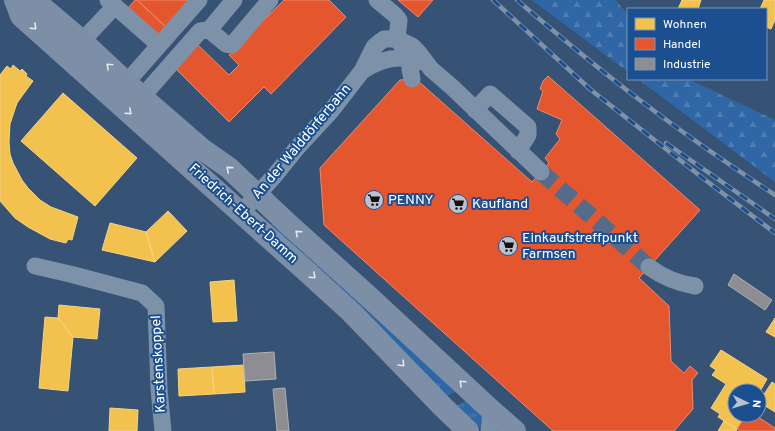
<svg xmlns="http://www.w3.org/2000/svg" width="775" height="431" font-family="Overpass,sans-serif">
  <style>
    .grass { fill: url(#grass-tufts) }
    .forest { fill: url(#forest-firs) }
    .homes { fill: #f2c14e; stroke: #f6d483 }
    .shops { fill: #e4572e; stroke: #ec896d }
    .industry { fill: #8d8d92; stroke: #afafb3 }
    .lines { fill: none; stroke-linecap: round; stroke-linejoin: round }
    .minor-tunnel { stroke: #546c89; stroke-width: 17; stroke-dasharray: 17 8; stroke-linecap: butt }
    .minor { stroke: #7d92a8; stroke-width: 17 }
    .major { stroke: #7d8ea7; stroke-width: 22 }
    .rail-casing { stroke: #7e92a7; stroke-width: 4.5 }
    .rail { stroke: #1b4f8f; stroke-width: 3; stroke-dasharray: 9; stroke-linecap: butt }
    .oneway { stroke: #e5e8ed }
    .labels { text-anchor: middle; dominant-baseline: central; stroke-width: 4; stroke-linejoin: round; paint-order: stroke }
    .street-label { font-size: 14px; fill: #fff; stroke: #1b4f8f }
    .poi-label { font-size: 14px; fill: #fff; stroke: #1b4f8f; text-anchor: start }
  </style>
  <defs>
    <pattern id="grass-tufts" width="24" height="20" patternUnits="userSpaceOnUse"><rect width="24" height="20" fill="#2f66a5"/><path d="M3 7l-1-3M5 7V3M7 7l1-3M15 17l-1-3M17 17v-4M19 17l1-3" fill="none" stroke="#4e7db2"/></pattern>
    <pattern id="forest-firs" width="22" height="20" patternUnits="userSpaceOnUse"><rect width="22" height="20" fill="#2f66a5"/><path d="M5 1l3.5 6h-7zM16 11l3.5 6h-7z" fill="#4e7db2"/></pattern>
  </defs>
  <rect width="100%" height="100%" fill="#365274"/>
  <path class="grass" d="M275 221 460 390 444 397 268 228Z
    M469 399 482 414V426L475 428 454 407Z"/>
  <path class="forest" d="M532 0H616L628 15V72Z
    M638 79H688L775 120V182Z"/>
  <path class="homes" d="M682 0H701L698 9H678Z
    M764 0H775V20L771 29 766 27V9H760Z
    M13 65 20 71 22 69 27 74 26 76 33 81 17 103 10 124 9 142 10 154 13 163 22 180 28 188 40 200 51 207 78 217 72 240 68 239 66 243 50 239 28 227 15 218 0 201V75L7 66 11 69Z
    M63 93 137 158 95 206 21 141Z
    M168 211 187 231 155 262 146 232Z
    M110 223 146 232 155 262 102 250Z
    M234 280 237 321 213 322 210 282Z
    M59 305 100 309 97 339 73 337 58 318Z
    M45 317 58 318 73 337 68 391 39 388Z
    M775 318V337L766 332Z
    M721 350 767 379 759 393V391H735V415H746L737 429 718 417 720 414 711 408 726 384 712 375 716 370 710 366Z
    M244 365 245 392 214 394 212 367Z
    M212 367 214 394 179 396 178 369Z
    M772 382 775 384V412L759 402Z
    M110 408 138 410 137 431H109Z
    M724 421 737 429 736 431H718Z"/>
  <path class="shops" d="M135 0H137L168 29 161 38 128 8Z
    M137 0H193L168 29Z
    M284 0H329L346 17 271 94 264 87 229 122 173 66 196 43 229 75 239 65 229 55Z
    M398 0H433L418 17Z
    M548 76 700 210 639 278 669 306 671 361 684 373 690 366 698 373 692 380 693 409 674 431H553L324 225 320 168 400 80 412 79 417 80 532 182 549 163 545 158 560 139 556 134 562 120 537 109 543 91 540 89 543 81Z
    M746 415H755L775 428V431H740L737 429Z"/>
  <path class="industry" d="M734 274 772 300 765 310 728 285Z
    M274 352 276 379 245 381 243 354Z
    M285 388 289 431H277L273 389Z"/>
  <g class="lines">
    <path class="minor-tunnel" d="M541 172 649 267"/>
    <path class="minor" d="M108 0 159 45
      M377 0 395 15 399 20 397 39 411 59 410 69 412 79
      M209 30 226 44 232 45 270 0
      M82 41 115 6
      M362 71C379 60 398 53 418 62
      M126 83 199 0
      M142 97 200 31 209 30 234 0
      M475 110 490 94 528 127V135L518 151
      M241 213 276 174 296 149 331 111 362 71 374 47 381 41 384 39H397L412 46 419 53 431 69 452 87 541 172
      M35 266 70 274 142 293 156 306 159 389 163 431
      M649 267C664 278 677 283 695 286
      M489 431 490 423 491 410"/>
    <path class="major" d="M15 0 21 16 305 270 351 312 443 407 468 431
      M33 0 35 1 82 41 142 97 202 149 229 168 286 222 368 296 491 410 515 431"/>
    <defs>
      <path id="rail" d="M493 0 591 90 704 179 775 233
        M517 0C559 36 601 71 645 104 687 136 731 166 775 195
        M666 143 775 219"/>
    </defs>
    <use href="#rail" class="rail-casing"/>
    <use href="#rail" class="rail"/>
  </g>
  <defs><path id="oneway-chevron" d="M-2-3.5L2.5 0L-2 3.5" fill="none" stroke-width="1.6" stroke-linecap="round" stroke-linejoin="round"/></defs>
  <g class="oneway">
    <use href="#oneway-chevron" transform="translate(34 27) rotate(42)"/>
    <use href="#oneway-chevron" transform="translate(109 66) rotate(-137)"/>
    <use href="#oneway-chevron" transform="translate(129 112) rotate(42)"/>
    <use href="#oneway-chevron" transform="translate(229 169) rotate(-140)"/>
    <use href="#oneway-chevron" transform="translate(298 233) rotate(-138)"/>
    <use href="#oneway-chevron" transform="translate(313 276) rotate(43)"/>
    <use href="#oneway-chevron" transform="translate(402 364) rotate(46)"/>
    <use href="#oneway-chevron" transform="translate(462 383) rotate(-137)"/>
  </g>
  <defs>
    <symbol id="supermarket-disc" viewBox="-11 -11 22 22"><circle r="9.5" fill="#b9c2ce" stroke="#1b4f8f"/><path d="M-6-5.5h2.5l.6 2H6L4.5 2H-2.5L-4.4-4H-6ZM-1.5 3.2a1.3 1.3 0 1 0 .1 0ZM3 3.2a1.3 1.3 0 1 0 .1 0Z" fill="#111"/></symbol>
  </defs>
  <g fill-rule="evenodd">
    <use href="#supermarket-disc" x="363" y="189" width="22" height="22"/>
    <use href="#supermarket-disc" x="447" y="193" width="22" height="22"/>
    <use href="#supermarket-disc" x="497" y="235" width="22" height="22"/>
  </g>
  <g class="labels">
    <g class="street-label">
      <text transform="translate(302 142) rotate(-50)">An der Walddörferbahn</text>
      <text transform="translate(243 214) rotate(42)">Friedrich-Ebert-Damm</text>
      <text transform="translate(159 364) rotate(-93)">Karstenskoppel</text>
    </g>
    <g class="poi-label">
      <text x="388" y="200">PENNY</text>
      <text x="472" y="204">Kaufland</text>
      <text x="522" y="238">Einkaufstreffpunkt<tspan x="522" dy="16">Farmsen</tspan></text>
    </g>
  </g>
  <rect x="627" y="8" width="140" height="72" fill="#1b4f8f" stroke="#7695bc"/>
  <rect x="635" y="18" width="20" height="12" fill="#f2c14e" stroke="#7695bc"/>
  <text x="663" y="28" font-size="12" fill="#ffffff">Wohnen</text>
  <rect x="635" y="38" width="20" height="12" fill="#e4572e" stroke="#7695bc"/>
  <text x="663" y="48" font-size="12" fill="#ffffff">Handel</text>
  <rect x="635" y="58" width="20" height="12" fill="#8d8d92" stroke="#7695bc"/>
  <text x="663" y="68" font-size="12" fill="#ffffff">Industrie</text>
  <g transform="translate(747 403) rotate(95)"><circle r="19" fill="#1b4f8f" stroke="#7695bc"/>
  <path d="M0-3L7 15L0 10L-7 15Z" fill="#b9c2ce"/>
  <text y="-6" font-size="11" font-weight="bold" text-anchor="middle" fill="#ffffff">N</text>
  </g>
</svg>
